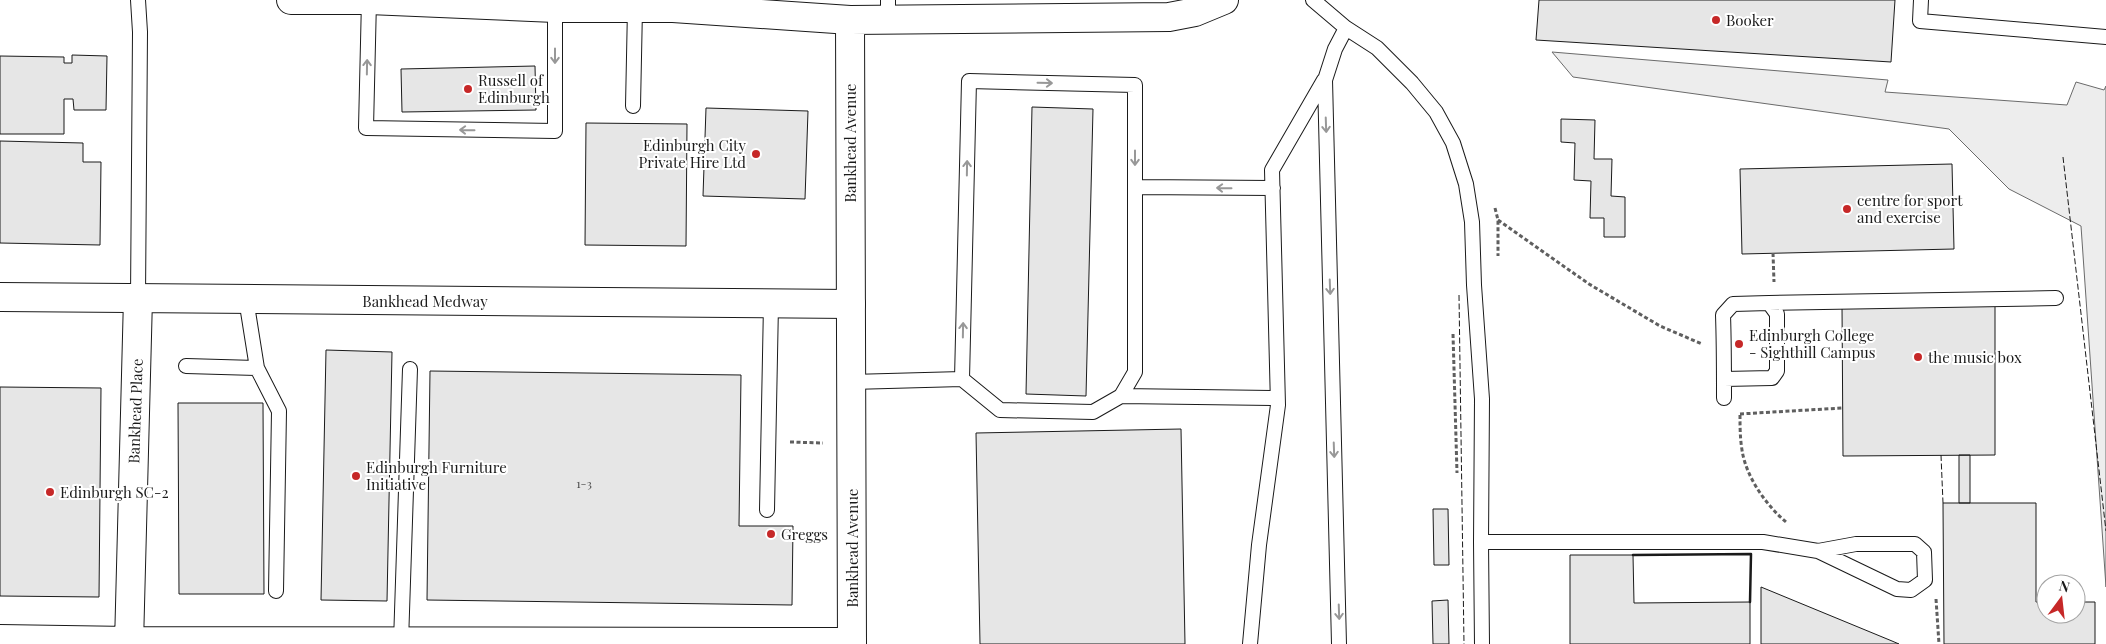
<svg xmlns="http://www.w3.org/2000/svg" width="2106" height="644" font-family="'Playfair Display',serif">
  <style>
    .green { fill: #ededed; stroke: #6a6a6a }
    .building { fill: #e6e6e6; stroke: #1a1a1a }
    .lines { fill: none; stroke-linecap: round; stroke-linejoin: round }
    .lane-casing { stroke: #1a1a1a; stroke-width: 16 }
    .street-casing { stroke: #1a1a1a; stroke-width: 30 }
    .secondary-casing { stroke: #1a1a1a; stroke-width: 30 }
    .path { stroke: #5f5f5f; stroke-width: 3; stroke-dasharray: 4 2.5; stroke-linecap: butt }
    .lane { stroke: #fff; stroke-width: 14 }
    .street { stroke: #fff; stroke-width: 28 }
    .secondary { stroke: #fff; stroke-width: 28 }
    .fence { stroke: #1a1a1a; stroke-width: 1; stroke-dasharray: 6 2.5; stroke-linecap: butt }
    .wall { stroke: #1a1a1a; stroke-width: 2.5 }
    .oneway { stroke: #989898 }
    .poi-dot { fill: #c62828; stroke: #fff; stroke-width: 2 }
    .labels { text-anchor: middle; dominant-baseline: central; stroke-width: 4; stroke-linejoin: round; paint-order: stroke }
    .number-label { font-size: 12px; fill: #4d4d4d }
    .poi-label { font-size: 15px; fill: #1a1a1a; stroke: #fff; text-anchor: start }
    .street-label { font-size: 15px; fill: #1a1a1a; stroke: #fff }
  </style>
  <rect width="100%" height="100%" fill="#fff"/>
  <path class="green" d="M1552 52 1888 80 1885 92 2067 105 2076 82 2104 90 2106 86V587L2081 226 2009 189 1949 129 1573 77Z"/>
  <path class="building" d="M1539 0H1895L1891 62 1536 40Z
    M72 55 107 56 106 110H74L73 99H64V134H0V56L64 57V63H72Z
    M535 66 536 110 402 112 401 69Z
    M1032 107 1093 109 1086 396 1026 394Z
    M706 108 808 111 805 199 703 196Z
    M1561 119 1595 120 1594 159H1612L1611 196 1625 197V237H1604V218H1590L1591 181 1574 180 1575 143 1561 142Z
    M586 123 687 124 686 246 585 245Z
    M0 141 83 143V162H101L100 245 0 243Z
    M1952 164 1954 249 1742 254 1740 169Z
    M1995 305V455L1843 456 1842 306Z
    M326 350 392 352 387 601 321 600Z
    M430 371 741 375 739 526H793L792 605 427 600Z
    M0 387 101 388 99 597 0 596Z
    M178 403H263L264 594H179Z
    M1181 429 1185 644H980L976 433Z
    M1959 455H1970V503H1959Z
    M1943 503H2036V602H2046V614H2076V602H2095V644H1944Z
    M1433 509H1448L1449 565H1434Z
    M1570 555H1633L1634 603 1750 602V644H1570Z
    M1761 587 1892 641 1899 644H1761Z
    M1448 600 1449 644H1433L1432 601Z"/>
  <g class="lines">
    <defs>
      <path id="lane" d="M138 0 140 32 138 298
        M369 0 366 128 555 131V8
        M888 0V19
        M1313 0 1346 28 1377 48 1412 83 1436 112 1453 143 1466 184 1472 222 1474 285 1482 399 1481 542H1763L1818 551 1897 589 1911 590 1925 580 1924 552 1915 544H1856L1818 551
        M1921 0 1920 21 2106 37
        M633 106 635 8
        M1135 187 1273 188
        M246 299 257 368 279 411 276 591
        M1769 303 2056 298
        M186 366 257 368
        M1724 379 1772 378 1777 371V314L1769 303 1733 304 1723 315C1724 342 1724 370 1724 398
        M851 382 962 379 1000 410 1093 412 1121 396 1135 372V85L969 81 962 379
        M1121 396 1277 398
        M767 510 771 304
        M1481 542 1482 644
        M401 642 410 369
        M1250 644 1259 545 1278 405 1272 170 1324 80
        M1339 644 1325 80 1335 49 1346 28"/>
      <path id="street" d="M291 0H369L555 8H673L850 20
        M0 297 851 304
        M0 639 129 641 852 642
        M129 644 138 298"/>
      <path id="secondary" d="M852 644 850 20 1169 17 1195 12 1224 0"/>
    </defs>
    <use href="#lane" class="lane-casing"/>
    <use href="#street" class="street-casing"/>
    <use href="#secondary" class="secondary-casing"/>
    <path class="path" d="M1495 208 1498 220V256
      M1498 220 1589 284 1660 326 1702 344
      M1773 253 1774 282
      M1453 334 1457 473
      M1740 414 1842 408
      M1740 415C1740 426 1740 438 1742 450 1746 477 1766 505 1786 522
      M790 442 823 443
      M1936 599 1939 644"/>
    <use href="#lane" class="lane"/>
    <use href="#street" class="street"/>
    <use href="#secondary" class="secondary"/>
    <path class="fence" d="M2063 157 2106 531
      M1459 295 1464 644
      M1941 455 1943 503"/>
    <path class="wall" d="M1633 555 1751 554 1750 602"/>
  </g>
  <defs><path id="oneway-shaft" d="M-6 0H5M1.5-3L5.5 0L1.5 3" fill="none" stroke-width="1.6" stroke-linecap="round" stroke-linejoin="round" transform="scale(1.25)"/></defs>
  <g class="oneway">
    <use href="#oneway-shaft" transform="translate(555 56) rotate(90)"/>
    <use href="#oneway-shaft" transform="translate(367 67) rotate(-89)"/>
    <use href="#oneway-shaft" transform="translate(1045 83) rotate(1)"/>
    <use href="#oneway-shaft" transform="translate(1326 125) rotate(88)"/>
    <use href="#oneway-shaft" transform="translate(467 130) rotate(-179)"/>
    <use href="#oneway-shaft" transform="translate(1135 158) rotate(90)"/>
    <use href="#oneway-shaft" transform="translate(967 168) rotate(-89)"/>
    <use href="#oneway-shaft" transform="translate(1224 188) rotate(-179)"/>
    <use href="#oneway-shaft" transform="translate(1330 287) rotate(88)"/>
    <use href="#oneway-shaft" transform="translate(963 330) rotate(-89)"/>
    <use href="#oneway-shaft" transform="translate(1334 450) rotate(88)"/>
    <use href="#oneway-shaft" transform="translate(1339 612) rotate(88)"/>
  </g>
  <g class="poi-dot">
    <circle cx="1716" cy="20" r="5"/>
    <circle cx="468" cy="89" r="5"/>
    <circle cx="756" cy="154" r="5"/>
    <circle cx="1847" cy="209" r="5"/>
    <circle cx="1739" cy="344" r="5"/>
    <circle cx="1918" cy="357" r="5"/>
    <circle cx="356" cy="476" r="5"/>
    <circle cx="50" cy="492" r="5"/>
    <circle cx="771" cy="534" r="5"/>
  </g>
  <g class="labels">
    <g class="number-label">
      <text x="584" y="483">1-3</text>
    </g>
    <g class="poi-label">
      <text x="1726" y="20">Booker</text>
      <text x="478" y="80">Russell of<tspan x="478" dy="17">Edinburgh</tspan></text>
      <text x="746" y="145" text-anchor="end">Edinburgh City<tspan x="746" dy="17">Private Hire Ltd</tspan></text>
      <text x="1857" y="200">centre for sport<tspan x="1857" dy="17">and exercise</tspan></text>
      <text x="1749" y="335">Edinburgh College<tspan x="1749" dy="17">- Sighthill Campus</tspan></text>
      <text x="1928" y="357">the music box</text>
      <text x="366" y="467">Edinburgh Furniture<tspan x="366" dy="17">Initiative</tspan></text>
      <text x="60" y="492">Edinburgh SC-2</text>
      <text x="781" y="534">Greggs</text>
    </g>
    <g class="street-label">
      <text transform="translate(850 143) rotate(-90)">Bankhead Avenue</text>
      <text x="425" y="301">Bankhead Medway</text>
      <text transform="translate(135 411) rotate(-88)">Bankhead Place</text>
      <text transform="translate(852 548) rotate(-90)">Bankhead Avenue</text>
    </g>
  </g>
  <g transform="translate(2061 599) rotate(15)"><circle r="24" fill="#ffffff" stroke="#a3a3a3"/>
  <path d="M0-4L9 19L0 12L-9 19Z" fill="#c62828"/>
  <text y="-8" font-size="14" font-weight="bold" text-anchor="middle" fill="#1a1a1a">N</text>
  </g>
</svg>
